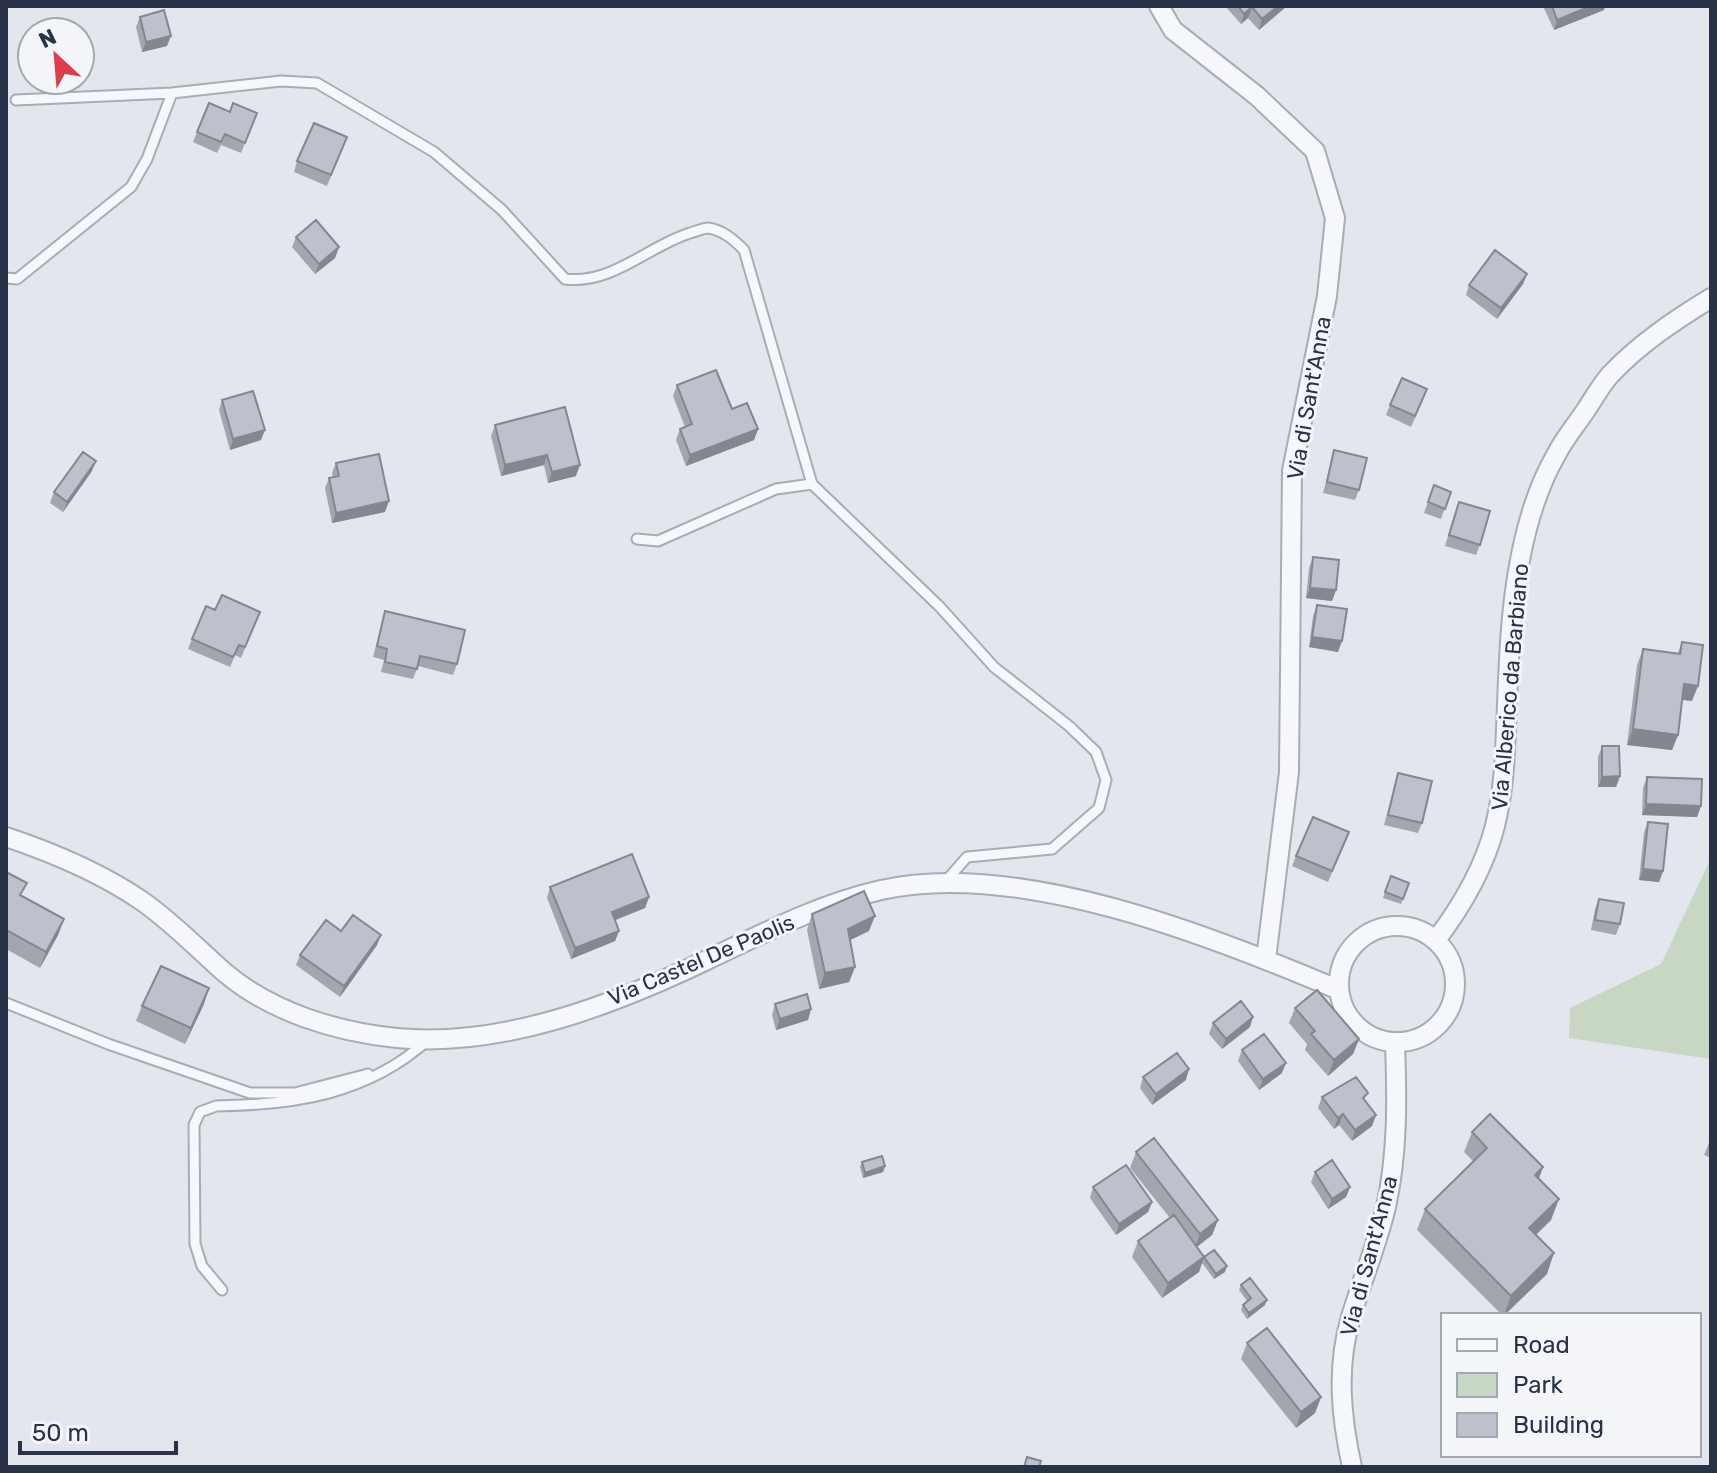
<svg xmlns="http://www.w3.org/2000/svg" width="1717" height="1473" font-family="Rubik,sans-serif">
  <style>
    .green { fill: #c7d7c3 }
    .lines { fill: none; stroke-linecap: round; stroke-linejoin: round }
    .lane-casing { stroke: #a7acb7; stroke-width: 13 }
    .street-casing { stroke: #a7acb7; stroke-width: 22 }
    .lane { stroke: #f6f7fa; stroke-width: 9 }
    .street { stroke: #f6f7fa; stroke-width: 18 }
    .wall { fill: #a2a6af }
    .shaded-wall { fill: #84878f }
    .building { fill: #bcc1cc; stroke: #84878f; stroke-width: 2 }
    .labels { text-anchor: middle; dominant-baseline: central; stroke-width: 6; stroke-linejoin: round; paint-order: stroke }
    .street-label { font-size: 22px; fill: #293246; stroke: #f3f5f9 }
  </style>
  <rect width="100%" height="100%" fill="#e3e6ec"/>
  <path class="green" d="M1711 858V1059L1569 1038 1570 1008 1661 964Z"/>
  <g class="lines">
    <defs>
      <path id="lane" d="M16 100 172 93 281 81 317 83 434 152 502 210 565 279C612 285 648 246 690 233 695 232 703 228 708 228 723 230 734 240 744 250L812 484
        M6 278 17 279 131 187 147 159 172 93
        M637 539 658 541 776 489 812 484 940 607 994 667 1069 726 1096 752 1106 780 1099 808 1052 849 967 857 946 881
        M6 1003 108 1044 250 1093H295L368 1074
        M222 1290 202 1266 195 1244 194 1125 200 1112 216 1106C295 1105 368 1094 428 1040"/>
      <path id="street" d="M1159 6 1173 30 1257 96 1315 151 1335 218 1327 296 1292 471 1289 772 1266 959
        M6 837C54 853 101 873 142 901 172 922 197 948 224 972 271 1012 336 1032 397 1038 502 1048 613 1005 707 960 764 933 819 904 881 890 1018 859 1212 936 1339 990
        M1339 984a58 58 0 1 1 116 0a58 58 0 1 1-116 0Z
        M1436 940C1514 837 1502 781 1509 660 1512 593 1522 514 1556 455 1564 439 1576 425 1586 410 1594 398 1601 385 1610 375 1639 344 1675 320 1711 298
        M1352 1467C1341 1417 1336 1367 1351 1317 1362 1280 1377 1245 1386 1207 1398 1152 1397 1098 1395 1043"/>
    </defs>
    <use href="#lane" class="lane-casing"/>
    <use href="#street" class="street-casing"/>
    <use href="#lane" class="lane"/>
    <use href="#street" class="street"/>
  </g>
  <path class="wall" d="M1225 6H1287L1259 30 1248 18 1241 24Z
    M1543 6H1605L1604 10 1554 30Z
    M140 17 167 46 142 52 136 27Z
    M230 112 257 113 241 153 221 145 217 153 193 142 197 132Z
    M347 137 327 186 294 172 297 161Z
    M296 237 339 247 335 258 315 274 292 247Z
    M1527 274 1523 284 1497 319 1466 295 1469 285Z
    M677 385 732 409 758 429 754 440 686 466 676 440 680 429 685 427 673 396Z
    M222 400 261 440 230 450 219 410Z
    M1423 400 1411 427 1386 415 1390 405Z
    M565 407 576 476 548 483 544 465 501 476 491 436 495 425Z
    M1334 450 1359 490 1355 500 1323 493Z
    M336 463 385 512 332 523 325 488 329 478 333 477 332 473Z
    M92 471 63 512 50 503 54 492Z
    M1434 485 1451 492 1441 519 1424 513Z
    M1455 513 1480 545 1476 555 1445 546Z
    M1313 557 1336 590 1332 601 1306 598 1309 568Z
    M1317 605 1338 652 1309 647 1313 616Z
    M215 610 256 622 241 658 235 655 230 667 188 649 192 639Z
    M385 611 457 664 453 675 418 666 413 679 381 672 384 660 373 657Z
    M1682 642 1692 701 1682 700 1678 735 1672 750 1627 745 1637 665 1643 649 1678 653Z
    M1602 746 1620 776 1616 787H1598V757Z
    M1398 773 1422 823 1418 833 1384 825Z
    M1647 777 1701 806 1697 817 1642 815 1643 788Z
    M1648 822 1663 871 1659 882 1639 880 1644 832Z
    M1345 843 1328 882 1292 866 1296 856Z
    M6 873 22 896 64 919 58 935 40 968 6 949Z
    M1409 883 1401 904 1383 898 1385 892Z
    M550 887 649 897 645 908 615 920 619 931 615 941 571 959 547 898Z
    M1599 899 1620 924 1616 935 1591 930 1595 909Z
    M812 914 869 931 850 940 855 967 849 982 819 989 807 930Z
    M341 931 377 945 340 997 296 965 300 955Z
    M204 1004 185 1044 136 1021 142 1006Z
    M775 1004 811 1009 808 1020 776 1030 772 1015Z
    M1295 1008 1359 1039 1353 1054 1328 1076 1305 1050 1307 1044 1289 1023Z
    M1213 1023 1250 1027 1222 1049 1209 1034Z
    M1242 1050 1282 1073 1259 1090 1238 1061Z
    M1143 1077 1186 1080 1152 1105 1140 1088Z
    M1322 1097 1365 1101 1376 1115 1372 1126 1352 1141 1339 1125 1334 1129 1318 1108Z
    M1472 1132 1543 1167 1539 1179 1551 1220 1536 1235 1547 1274 1505 1315H1502L1417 1230 1425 1209 1473 1161 1464 1152Z
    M1711 1138V1158L1704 1155Z
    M1136 1152 1218 1220 1212 1235 1197 1247 1204 1257 1225 1272 1214 1279 1202 1263 1199 1272 1162 1298 1132 1257 1138 1241 1170 1218 1130 1168Z
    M862 1162 885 1166 883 1172 863 1178 860 1167Z
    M1315 1172 1350 1187 1346 1197 1328 1209 1311 1182Z
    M1093 1187 1152 1202 1148 1212 1116 1235 1090 1198Z
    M1241 1285 1265 1305 1247 1319 1241 1310 1243 1305 1247 1301 1239 1290Z
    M1247 1343 1321 1397 1315 1413 1296 1428 1241 1359Z"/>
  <path class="shaded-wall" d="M1278 6H1287L1259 30 1262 19Z
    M1591 6H1605L1604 10 1554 30 1557 20Z
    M1252 7 1248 18 1241 24 1244 14Z
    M171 36 167 46 142 52 146 42Z
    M339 247 335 258 315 274 319 264Z
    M1527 274 1523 284 1497 319 1501 308Z
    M758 429 754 440 686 466 690 455Z
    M265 430 261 440 230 450 233 439Z
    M547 455 544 465 501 476 505 465Z
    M96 461 92 471 63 512 67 502Z
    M580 465 576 476 548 483 552 472Z
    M389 501 385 512 332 523 336 513Z
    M1310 588 1336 590 1332 601 1306 598Z
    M1312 637 1342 641 1338 652 1309 647Z
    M1684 684 1698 686 1692 701 1678 699Z
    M1633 729 1678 735 1672 750 1627 745Z
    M1620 776 1616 787H1598L1602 777Z
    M1646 804 1701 806 1697 817 1642 815Z
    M1643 869 1663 871 1659 882 1639 880Z
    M649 897 645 908 608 923 612 912Z
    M875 916 869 931 842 944 848 929Z
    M64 919 58 935 40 968 46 952Z
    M619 931 615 941 571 959 575 948Z
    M381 935 377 945 340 997 344 986Z
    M855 967 849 982 819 989 825 973Z
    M209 988 204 1004 185 1044 191 1028Z
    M811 1009 808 1020 776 1030 780 1019Z
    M1253 1017 1250 1027 1222 1049 1226 1039Z
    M1359 1039 1353 1054 1328 1076 1334 1060Z
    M1286 1063 1282 1073 1259 1090 1263 1079Z
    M1189 1069 1186 1080 1152 1105 1156 1094Z
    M1343 1114 1339 1125 1334 1129 1338 1118Z
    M1376 1115 1372 1126 1352 1141 1355 1130Z
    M885 1166 883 1172 863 1178 865 1173Z
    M1543 1167 1535 1188V1175Z
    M1350 1187 1346 1197 1328 1209 1332 1199Z
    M1559 1199 1551 1220 1522 1248 1529 1228Z
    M1152 1202 1148 1212 1116 1235 1119 1224Z
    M1218 1220 1212 1235 1194 1249 1200 1234Z
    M1554 1253 1547 1274 1504 1315 1511 1296Z
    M1204 1257 1199 1272 1162 1298 1168 1283Z
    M1227 1266 1225 1272 1214 1279 1216 1274Z
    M1267 1300 1265 1305 1247 1319 1249 1313Z
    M1321 1397 1315 1413 1296 1428 1301 1412Z"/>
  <path class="building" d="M1238 6H1278L1262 19 1252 7 1244 14Z
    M1552 6H1591L1557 20Z
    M164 10 171 36 146 42 140 17Z
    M209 103 230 112 233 103 257 113 245 143 225 134 221 142 197 132Z
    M314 123 347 137 331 175 297 161Z
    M316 220 339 247 319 264 296 237Z
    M1495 250 1527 274 1501 308 1469 285Z
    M716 370 732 409 747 403 758 429 690 455 680 429 692 424 677 385Z
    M1402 378 1427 389 1415 416 1390 405Z
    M253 391 265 430 233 439 222 400Z
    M565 407 580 465 552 472 547 455 505 465 495 425Z
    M1334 450 1367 458 1359 490 1327 482Z
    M83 452 96 461 67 502 54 492Z
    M379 454 389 501 336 513 329 478 339 476 336 463Z
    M1434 485 1451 492 1445 509 1428 502Z
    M1459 502 1490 511 1480 545 1449 535Z
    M1313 557 1339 560 1336 590 1310 588Z
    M222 595 260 612 245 647 239 645 233 657 192 639 206 606 215 610Z
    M1317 605 1347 609 1342 641 1312 637Z
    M385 611 465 630 457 664 420 656 417 669 385 662 387 649 377 646Z
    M1682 642 1703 645 1698 686 1684 684 1678 735 1633 729 1643 649 1680 654Z
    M1602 746H1619L1620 776 1602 777Z
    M1398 773 1432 781 1422 823 1388 815Z
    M1647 777 1702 779 1701 806 1646 804Z
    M1313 817 1349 832 1332 871 1296 856Z
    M1648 822 1668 824 1663 871 1643 869Z
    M632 854 649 897 612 912 619 931 575 948 550 887Z
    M6 872 27 883 20 895 64 919 46 952 6 930Z
    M1391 876 1409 883 1403 899 1385 892Z
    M864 891 875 916 848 929 855 967 825 973 812 914Z
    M1599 899 1624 903 1620 924 1595 920Z
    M353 915 381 935 344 986 300 955 326 920 341 931Z
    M161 966 209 988 191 1028 142 1006Z
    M1317 990 1359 1039 1334 1060 1311 1034 1315 1031 1295 1008Z
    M807 994 811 1009 780 1019 775 1004Z
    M1241 1001 1253 1017 1226 1039 1213 1023Z
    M1264 1034 1286 1063 1263 1079 1242 1050Z
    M1177 1053 1189 1069 1156 1094 1143 1077Z
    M1356 1077 1368 1093 1363 1098 1376 1115 1355 1130 1343 1114 1338 1118 1322 1097Z
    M1490 1114 1543 1167 1535 1175 1559 1199 1529 1228 1554 1253 1511 1296 1425 1209 1487 1148 1472 1132Z
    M1154 1138 1218 1220 1200 1234 1136 1152Z
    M882 1156 885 1166 865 1173 862 1162Z
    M1332 1160 1350 1187 1332 1199 1315 1172Z
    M1126 1165 1152 1202 1119 1224 1093 1187Z
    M1174 1215 1204 1257 1168 1283 1138 1241Z
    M1214 1250 1227 1266 1216 1274 1204 1257Z
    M1250 1278 1267 1300 1249 1313 1243 1305 1251 1298 1241 1285Z
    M1267 1328 1321 1397 1301 1412 1247 1343Z
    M1027 1457 1041 1461 1039 1467H1024Z"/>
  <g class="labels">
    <g class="street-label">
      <text transform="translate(1309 398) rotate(-80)">Via di Sant'Anna</text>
      <text transform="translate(1510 687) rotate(-85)">Via Alberico da Barbiano</text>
      <text transform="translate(701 960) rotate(-23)">Via Castel De Paolis</text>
      <text transform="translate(1369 1256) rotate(-75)">Via di Sant'Anna</text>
    </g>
  </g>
  <rect width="1717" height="1473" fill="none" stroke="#293246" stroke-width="16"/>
  <rect x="1441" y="1313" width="260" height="144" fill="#f3f5f9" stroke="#a2a7b1" stroke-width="2"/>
  <rect x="1457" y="1339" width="40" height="12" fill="#f6f7fa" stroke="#a2a7b1" stroke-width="2"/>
  <text x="1513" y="1353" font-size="24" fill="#293246">Road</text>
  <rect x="1457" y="1373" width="40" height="24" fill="#c7d7c3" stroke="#a2a7b1" stroke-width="2"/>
  <text x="1513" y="1393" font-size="24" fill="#293246">Park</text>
  <rect x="1457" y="1413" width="40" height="24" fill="#bcc1cc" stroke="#a2a7b1" stroke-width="2"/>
  <text x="1513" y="1433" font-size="24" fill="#293246">Building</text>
  <g transform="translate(56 56) rotate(334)"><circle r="38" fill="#f3f5f9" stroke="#a2a7b1" stroke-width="2"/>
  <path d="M0-6L14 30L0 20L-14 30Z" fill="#db3e4d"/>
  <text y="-12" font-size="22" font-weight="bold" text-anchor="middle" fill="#293246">N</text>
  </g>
  <path d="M20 1441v12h156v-12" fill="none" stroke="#293246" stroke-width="4"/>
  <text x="32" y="1441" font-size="24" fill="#293246" stroke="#f3f5f9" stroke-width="6" paint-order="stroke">50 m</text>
</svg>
